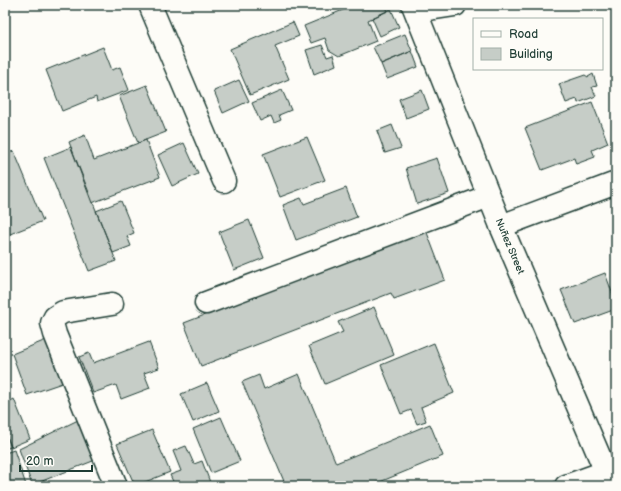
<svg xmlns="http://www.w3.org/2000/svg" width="621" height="491" font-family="'Balsamiq Sans',sans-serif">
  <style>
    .building { fill: #c6cdc7; stroke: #1f3d34 }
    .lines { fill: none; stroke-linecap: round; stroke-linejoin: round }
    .minor-casing { stroke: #1f3d34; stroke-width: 25 }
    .minor { stroke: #fdfcf7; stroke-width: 22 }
    .labels { text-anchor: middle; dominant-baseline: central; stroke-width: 3.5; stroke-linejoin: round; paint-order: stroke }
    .street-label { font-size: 10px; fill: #1f3d34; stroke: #fdfcf7 }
  </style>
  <rect width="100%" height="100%" fill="#fdfcf7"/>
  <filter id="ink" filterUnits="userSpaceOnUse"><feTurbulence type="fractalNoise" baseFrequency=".025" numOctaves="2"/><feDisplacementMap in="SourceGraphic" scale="8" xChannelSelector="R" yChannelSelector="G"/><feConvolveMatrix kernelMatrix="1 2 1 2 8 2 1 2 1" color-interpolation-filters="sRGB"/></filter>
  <g filter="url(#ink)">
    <path class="building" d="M355 5H385L388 11 368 20 376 41 339 56 329 50 325 38 311 43 304 26Z
      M391 9 399 27 380 36 372 18Z
      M293 22 299 36 275 46 289 79 250 95 230 49Z
      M405 34 412 51 381 64 373 47Z
      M322 45 327 57 333 55 336 65 314 74 306 50Z
      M103 47 112 70 120 67 129 90 97 102 96 97 62 111 46 70Z
      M412 51 418 67 387 79 381 64Z
      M593 74 597 86 592 87 596 96 578 103 577 99 566 103 559 84 585 75 588 77Z
      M239 80 249 101 223 113 214 91Z
      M147 85 166 132 138 143 119 96Z
      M282 90 291 110 279 115 281 120 274 123 271 116 260 121 252 103Z
      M422 90 429 109 406 118 399 99Z
      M592 102 608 143 592 150 595 157 576 164 574 158 542 170 525 128Z
      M392 125 401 148 385 153 377 131Z
      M85 135 94 160 146 140 160 177 92 203 69 142Z
      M307 137 325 180 280 197 263 154Z
      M184 143 198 174 172 186 158 155Z
      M71 147 116 261 89 271 44 158Z
      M14 151 43 221 5 236V154Z
      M437 158 449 193 417 204 406 168Z
      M346 188 357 217 296 240 283 205 301 198 304 204Z
      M121 201 134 233 127 236 131 246 113 253 96 211Z
      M249 220 264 258 234 270 219 232Z
      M426 230 445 280 394 299 391 293 201 366 184 323Z
      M605 273 616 303V309L575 324 561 290Z
      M374 307 394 355 325 384 309 346 343 332 338 322Z
      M46 340 65 382 27 395 12 354Z
      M149 342 159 368 144 373 150 388 121 399 116 385 93 393 79 357 89 353 93 363Z
      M434 343 454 393 421 407 426 421 417 424 411 410 401 414 381 365Z
      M299 374 336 463 430 424 443 456 370 486H286L242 382 259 375 264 389Z
      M207 383 219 411 193 422 181 394Z
      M14 399 30 439 11 447 5 431V404Z
      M221 417 240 461 211 473 193 429Z
      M78 420 98 459 32 485 19 449Z
      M152 430 170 472 135 486 117 444Z
      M5 431 11 447 5 449Z
      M186 446 194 464 202 461 211 485 209 486H184V485L181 486H175L170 475 181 471 173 451Z
      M14 450 26 485 24 486H5V453Z"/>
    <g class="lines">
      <defs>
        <g id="minor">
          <path d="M150 5 224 181"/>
          <path id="s1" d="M413 5 501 226 612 486"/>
          <path d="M416 11 455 5"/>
          <path d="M501 226 616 183"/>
          <path d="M206 303 489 196"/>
          <path d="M112 304 63 312 55 317 52 323 55 334 116 486"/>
          <path d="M566 486 616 468"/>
        </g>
      </defs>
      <use href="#minor" class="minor-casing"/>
      <use href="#minor" class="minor"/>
    </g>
  </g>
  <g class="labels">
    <g class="street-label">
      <text stroke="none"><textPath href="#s1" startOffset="260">Nuñez Street</textPath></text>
    </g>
  </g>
  <rect width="621" height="491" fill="none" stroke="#fdfcf7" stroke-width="20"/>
  <rect x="10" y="10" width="601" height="471" fill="none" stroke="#1f3d34" stroke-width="1.5" filter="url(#ink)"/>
  <rect x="473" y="18" width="130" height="52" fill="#fdfcf7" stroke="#a4b0a9"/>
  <rect x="481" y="31" width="20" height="6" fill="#fdfcf7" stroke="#a4b0a9"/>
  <text x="509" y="38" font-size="12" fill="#1f3d34">Road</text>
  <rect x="481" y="48" width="20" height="12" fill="#c6cdc7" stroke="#a4b0a9"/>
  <text x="509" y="58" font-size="12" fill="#1f3d34">Building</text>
  <path d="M20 465v6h72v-6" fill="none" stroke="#1f3d34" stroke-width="2"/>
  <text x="26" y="465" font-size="12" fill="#1f3d34" stroke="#fdfcf7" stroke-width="3" paint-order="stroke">20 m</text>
</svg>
